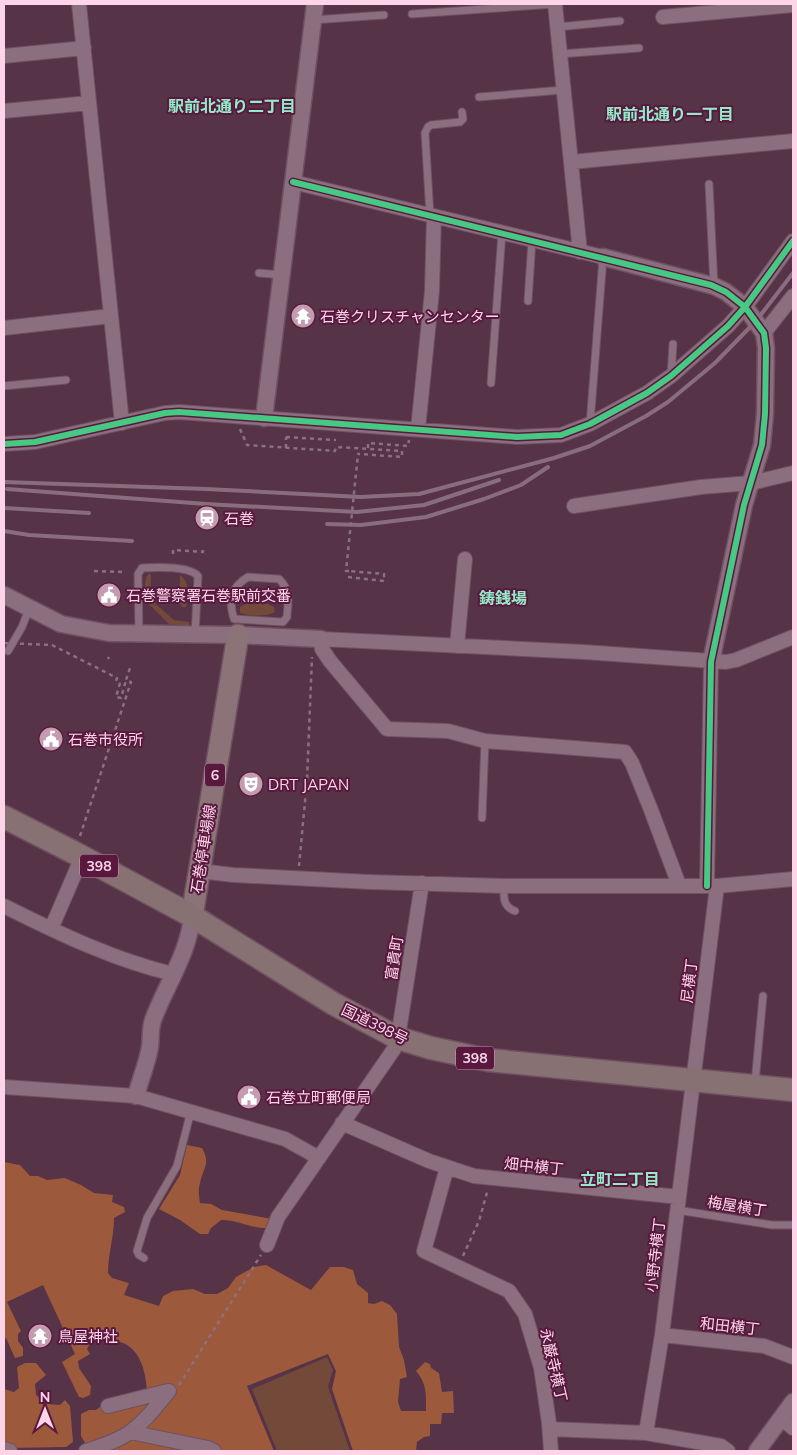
<svg xmlns="http://www.w3.org/2000/svg" width="797" height="1455" font-family="Mulish,'Noto Sans JP',sans-serif">
  <style>
    .green { fill: #734939 }
    .forest { fill: #9d593b }
    .lines { fill: none; stroke-linecap: round; stroke-linejoin: round }
    .service-casing { stroke: #6f5061; stroke-width: 9 }
    .minor-casing { stroke: #6f5061; stroke-width: 16 }
    .tertiary-casing { stroke: #6f5061; stroke-width: 19 }
    .primary-casing { stroke: #6f5061; stroke-width: 24 }
    .trunk-casing { stroke: #6f5061; stroke-width: 25 }
    .path { stroke: #8a717f; stroke-width: 2.5; stroke-dasharray: 4 4; stroke-linecap: butt }
    .service { stroke: #8b6f7e; stroke-width: 7 }
    .minor { stroke: #8b6f7e; stroke-width: 14 }
    .tertiary { stroke: #8b6f7e; stroke-width: 16 }
    .primary { stroke: #8b7378; stroke-width: 21 }
    .trunk { stroke: #887173; stroke-width: 22 }
    .rail { stroke: #896d7d; stroke-width: 4 }
    .path-bridge { stroke: #8a717f; stroke-width: 2.5; stroke-dasharray: 4 4; stroke-linecap: butt }
    .cycleway-casing { stroke: #59193f; stroke-width: 9 }
    .cycleway { stroke: #46c982; stroke-width: 6 }
    .labels { text-anchor: middle; dominant-baseline: central; stroke-width: 4; stroke-linejoin: round; paint-order: stroke }
    .shield { fill: #59193f; stroke: #cc9cb5; stroke-width: 1 }
    .shield-label { font-size: 14px; font-weight: bold; fill: #fdd4e8 }
    .poi-label { font-size: 15px; fill: #fdd4e8; stroke: #59193f; text-anchor: start }
    .street-label { font-size: 15px; fill: #fdd4e8; stroke: #59193f }
    .neighbourhood-label { font-size: 16px; font-weight: bold; fill: #93ecc9; stroke: #59193f }
  </style>
  <rect width="100%" height="100%" fill="#563347"/>
  <path class="green" d="M150 573 151 576 150 599 174 620 189 622V626L169 624 143 598 146 577Z
    M180 575C191 583 188 596 186 607H182L179 602Z
    M247 603 268 604 274 607 275 612C267 617 249 616 240 613V607Z
    M327 1357 333 1370 328 1387 350 1451H277L252 1389Z"/>
  <path class="forest" d="M187 1145 202 1148C211 1163 203 1169 200 1183 198 1189 199 1196 200 1203L211 1204 222 1210 272 1219 266 1228C249 1228 239 1220 221 1220L211 1228 208 1234H200L180 1220 159 1209 180 1175Z
    M4 1162 20 1165 30 1176H38L47 1180 65 1178 81 1185 94 1193 113 1195 112 1202 124 1207 125 1212 114 1218C114 1237 108 1254 108 1273L112 1278 129 1283 124 1295 159 1306 163 1296 173 1291 193 1289 205 1294H217L228 1288 236 1277 254 1267 266 1265 311 1290 330 1267H344L353 1270 357 1284 368 1293V1303L374 1304 382 1301 390 1305 397 1314 399 1347 404 1360 407 1377 400 1379 398 1402 401 1411H426C426 1394 427 1384 416 1371L425 1362 430 1364 431 1368 439 1373 442 1392 453 1391 454 1413H442L441 1424H430V1436L424 1437 417 1442 416 1451H353L332 1389 336 1371 328 1354 247 1386 274 1451H85V1443L81 1436V1414L89 1410H96L108 1401 147 1392C146 1373 141 1348 120 1342 117 1341 112 1343 109 1342 103 1341 99 1338 93 1338L87 1349 90 1354 78 1361 79 1368 91 1386 90 1395 83 1398 79 1397 62 1362 75 1354 43 1285 7 1302 21 1331 18 1334V1341L23 1348V1356L15 1358 6 1338 4 1339Z
    M25 1363H36L46 1375 35 1384 36 1395C44 1402 49 1405 60 1405L65 1400 70 1406 73 1442 66 1447 9 1448 4 1446V1389L14 1392 19 1388 17 1367Z"/>
  <g class="lines">
    <defs>
      <path id="service" d="M412 14 555 4
        M313 20 384 15
        M557 27 620 21
        M560 54 639 48
        M479 97 563 90
        M709 184 714 286
        M430 215 425 133 428 127 431 125 460 122 463 119 462 112
        M259 273 281 275
        M528 301 532 240
        M671 376 673 344
        M491 383 502 233
        M4 386 66 380
        M590 424 603 258
        M248 577 279 579C291 591 288 601 287 617L283 622 234 619C228 600 231 587 248 577Z
        M139 634 138 574 142 568C156 567 189 566 198 576L195 635
        M8 651 22 627 29 609
        M482 818 485 741
        M504 886C504 897 502 906 515 911
        M755 1083 763 996
        M677 1210 772 1225H793
        M144 1258 139 1255 137 1251 147 1218 177 1166 191 1111"/>
      <path id="minor" d="M79 4 122 423
        M555 4 580 252
        M663 17 793 5
        M4 56 84 48
        M4 111 89 103
        M571 162 793 141
        M293 182 603 257
        M4 328 111 316
        M764 333 793 296
        M418 429 432 291 434 216
        M4 444 35 442 165 413 179 412 517 437 561 435 590 424 647 393 671 376 728 326 745 307 793 241
        M574 506 701 487 751 483 793 473
        M457 646 465 559
        M199 871 234 875 370 882 504 886H717L793 879
        M679 885 651 810 632 763 625 752 485 741 448 731 387 729 330 661 322 649 321 639 584 652 726 662 736 660 793 637
        M707 886 711 662
        M4 906C58 933 114 960 173 974
        M51 929 82 857
        M4 1087 136 1096 285 1139 319 1158
        M342 1123 429 1161 474 1176 679 1197
        M447 1167 424 1251 509 1291 525 1314 541 1368 549 1423 551 1451
        M267 1245 278 1217 394 1049 400 1025 422 883
        M662 1335 764 1346 793 1357
        M108 1406 168 1391
        M781 1418 793 1428
        M550 1429 646 1433 721 1446 728 1451
        M130 1432 208 1448 214 1451
        M646 1433 662 1335 717 886
        M4 1449 10 1451
        M86 1451C101 1446 118 1441 130 1432 146 1421 157 1405 169 1391"/>
      <path id="tertiary" d="M603 257 714 286 726 292 745 307 764 333 766 348 765 414 762 445 744 505 711 662
        M264 418 315 4
        M4 595 61 624 109 633 238 635 321 639
        M136 1096C140 1080 147 1064 150 1047 151 1038 150 1029 153 1020 166 985 189 953 192 916
        M757 1451 793 1402"/>
      <path id="primary" d="M192 916 238 635"/>
      <path id="trunk" d="M4 817 73 852 192 916 334 1004 398 1038 431 1048 488 1060 793 1090"/>
    </defs>
    <use href="#service" class="service-casing"/>
    <use href="#minor" class="minor-casing"/>
    <use href="#tertiary" class="tertiary-casing"/>
    <use href="#primary" class="primary-casing"/>
    <use href="#trunk" class="trunk-casing"/>
    <path class="path" d="M240 429 247 445 335 451 336 447 402 451V457L360 454
      M286 437 336 440
      M286 448V437
      M368 448V443L408 446 409 440
      M173 554V550L203 552V549
      M94 571 123 572
      M348 577 384 581V574L349 571
      M108 659 109 657
      M120 683 116 697 121 698 126 680
      M80 836 131 682 126 680 130 668
      M299 866 307 780 312 657
      M463 1256 479 1221 488 1189
      M179 1385 261 1255"/>
    <use href="#service" class="service"/>
    <use href="#minor" class="minor"/>
    <use href="#tertiary" class="tertiary"/>
    <use href="#primary" class="primary"/>
    <use href="#trunk" class="trunk"/>
    <path class="rail" d="M4 482 206 489 361 497 419 494 554 458 590 446 646 416 668 402 715 363 756 321 793 273
      M7 489 206 504 357 512 424 505 499 480
      M4 508 89 513
      M327 524 361 525 426 517 484 499 521 485 548 467
      M4 531 29 535 132 541"/>
    <path class="path-bridge" d="M349 571H346L358 454H360
      M4 643 52 645 117 678 116 681 120 683"/>
    <defs>
      <path id="cycleway" d="M293 182 711 285 726 292 745 307 764 333 766 348 765 414 762 445 744 505 711 662 707 886
        M4 444 35 442 165 413 179 412 517 437 561 435 590 424 647 393 671 376 728 326 745 307 793 241"/>
    </defs>
    <use href="#cycleway" class="cycleway-casing"/>
    <use href="#cycleway" class="cycleway"/>
  </g>
  <defs>
    <symbol id="temple-disc" viewBox="-11 -11 22 22"><circle r="9.5" fill="#c39cb0" stroke="#59193f"/><path d="M0-6L5-2H3V0L6.5 2.5H4V6H1.5V3h-3V6H-4V2.5H-6.5L-3 0V-2H-5Z" fill="#fff"/></symbol>
    <symbol id="station-disc" viewBox="-11 -11 22 22"><circle r="9.5" fill="#c39cb0" stroke="#59193f"/><path d="M-3-6H3Q5-6 5-4V2Q5 4 3 4L4.5 6H3L1.5 4h-3L-3 6H-4.5L-3 4Q-5 4-5 2V-4Q-5-6-3-6ZM-3.5-4v3h7v-3ZM-3.5 1v1.5H-2V1ZM2 1v1.5H3.5V1Z" fill="#fff"/></symbol>
    <symbol id="civic-disc" viewBox="-11 -11 22 22"><circle r="9.5" fill="#c39cb0" stroke="#59193f"/><path d="M-.6-6.5H3V-4.5H.6V-3L4-1V1h2V6H-6V1h2V-1L-.6-3ZM-1.2 2.5V6h2.4V2.5Z" fill="#fff"/></symbol>
    <symbol id="theatre-disc" viewBox="-11 -11 22 22"><circle r="9.5" fill="#c39cb0" stroke="#59193f"/><path d="M-5-5.5Q0-4 5-5.5V0Q5 5 0 6Q-5 5-5 0ZM-3.3-2.5H-1v1.5H-3.3ZM1-2.5H3.3v1.5H1ZM-2.8 1Q0 5.5 2.8 1Z" fill="#fff"/></symbol>
  </defs>
  <g fill-rule="evenodd">
    <use href="#temple-disc" x="289" y="302" width="28" height="28"/>
    <use href="#station-disc" x="193" y="504" width="28" height="28"/>
    <use href="#civic-disc" x="95" y="581" width="28" height="28"/>
    <use href="#civic-disc" x="37" y="725" width="28" height="28"/>
    <use href="#theatre-disc" x="237" y="770" width="28" height="28"/>
    <use href="#civic-disc" x="235" y="1083" width="28" height="28"/>
    <use href="#temple-disc" x="26" y="1322" width="28" height="28"/>
  </g>
  <g class="labels">
    <g class="shield">
      <rect x="205" y="763.5" width="20" height="23" rx="4"/>
      <rect x="80" y="854.5" width="38" height="23" rx="4"/>
      <rect x="456" y="1046.5" width="38" height="23" rx="4"/>
    </g>
    <g class="shield-label">
      <text x="215" y="775">6</text>
      <text x="99" y="866">398</text>
      <text x="475" y="1058">398</text>
    </g>
    <g class="poi-label">
      <text x="320" y="316">石巻クリスチャンセンター</text>
      <text x="224" y="518">石巻</text>
      <text x="126" y="595">石巻警察署石巻駅前交番</text>
      <text x="68" y="739">石巻市役所</text>
      <text x="268" y="784">DRT JAPAN</text>
      <text x="266" y="1097">石巻立町郵便局</text>
      <text x="58" y="1336">鳥屋神社</text>
    </g>
    <g class="street-label">
      <text transform="translate(203 849) rotate(-81)">石巻停車場線</text>
      <text transform="translate(394 958) rotate(-81)">富貴町</text>
      <text transform="translate(689 981) rotate(-83)">尼横丁</text>
      <text transform="translate(375 1024) rotate(26)">国道398号</text>
      <text transform="translate(534 1166) rotate(6)">畑中横丁</text>
      <text transform="translate(737 1206) rotate(9)">梅屋横丁</text>
      <text transform="translate(655 1255) rotate(-83)">小野寺横丁</text>
      <text transform="translate(730 1326) rotate(6)">和田横丁</text>
      <text transform="translate(554 1365) rotate(77)">永巌寺横丁</text>
    </g>
    <g class="neighbourhood-label">
      <text x="232" y="106">駅前北通り二丁目</text>
      <text x="670" y="114">駅前北通り一丁目</text>
      <text x="503" y="598">鋳銭場</text>
      <text x="620" y="1179">立町二丁目</text>
    </g>
  </g>
  <rect width="797" height="1455" fill="none" stroke="#fdd4e8" stroke-width="10"/>
  <g transform="translate(45 1410)" stroke="#59193f" stroke-width="4" paint-order="stroke">
  <path d="M0-4L9 19L0 12L-9 19Z" fill="#fdd4e8"/>
  <text y="-8" font-size="14" font-weight="bold" text-anchor="middle" fill="#fdd4e8">N</text>
  </g>
</svg>
